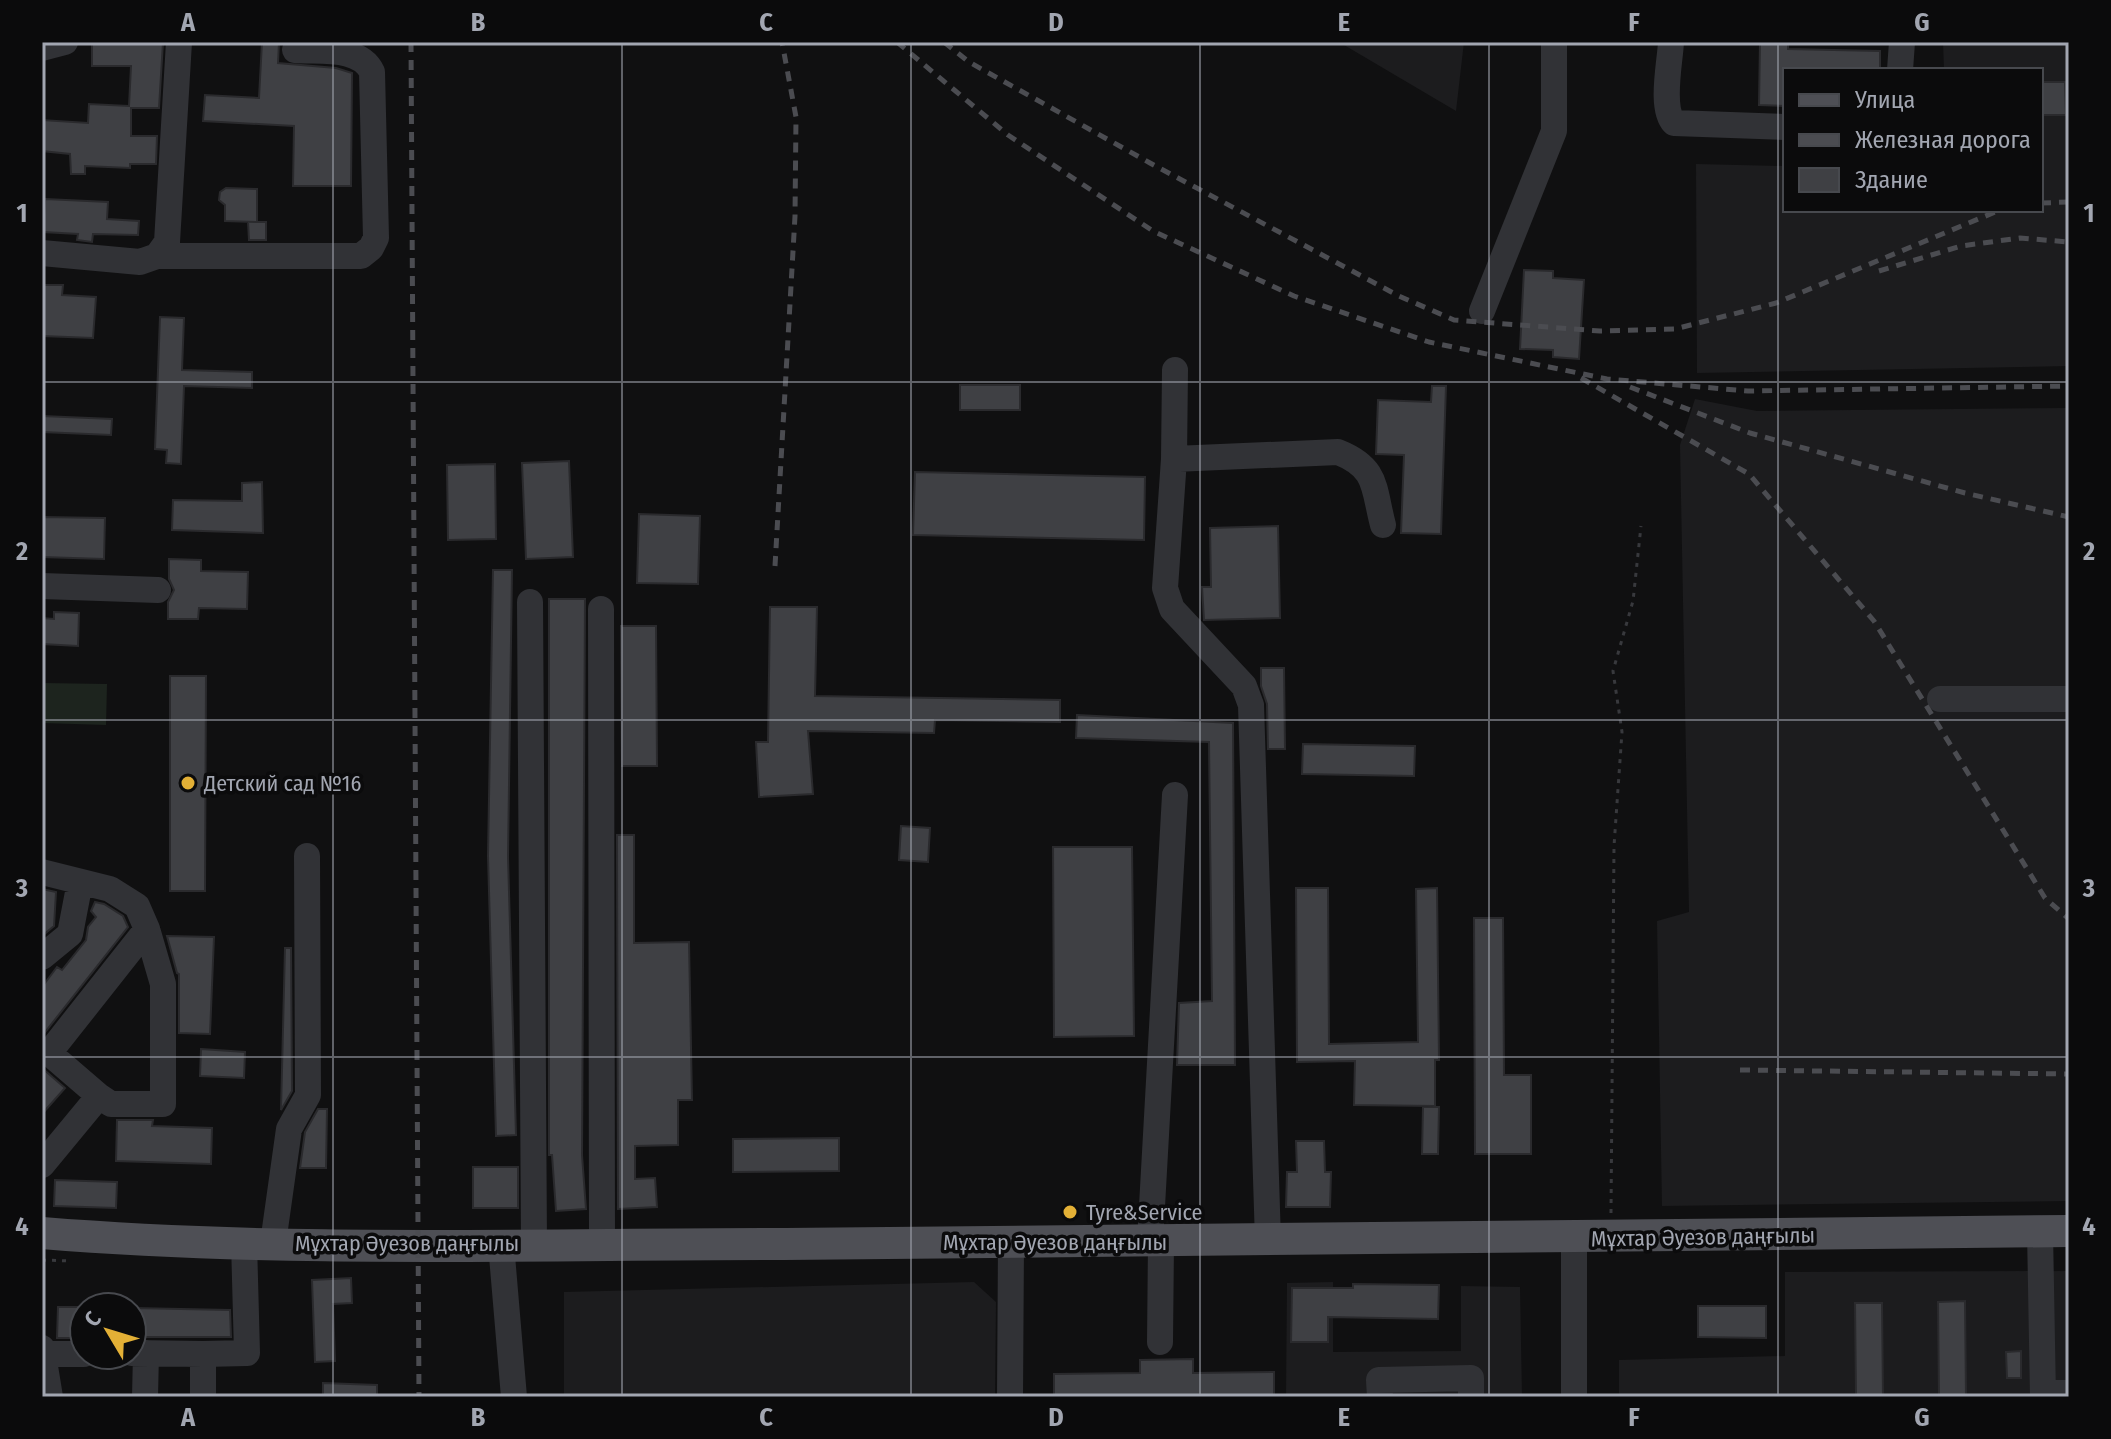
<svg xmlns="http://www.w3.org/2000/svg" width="2111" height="1439" font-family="'Fira Sans Condensed',sans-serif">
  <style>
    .built { fill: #1c1c1e }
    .green { fill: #1d241e }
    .building { fill: #3f4044; stroke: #2a2a2d; stroke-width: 2 }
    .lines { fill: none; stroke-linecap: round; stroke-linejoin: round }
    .path { stroke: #38393d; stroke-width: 3; stroke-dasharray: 4 6; stroke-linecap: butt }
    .minor { stroke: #313236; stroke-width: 26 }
    .major { stroke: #4e4f55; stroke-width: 32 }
    .rail { stroke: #4b4c51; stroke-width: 5; stroke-dasharray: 10 8; stroke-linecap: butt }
    .grid { fill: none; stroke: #a2a6b1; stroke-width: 2; stroke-opacity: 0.55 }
    .poi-dot { fill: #e3b036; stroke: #0b0b0c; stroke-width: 3 }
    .labels { text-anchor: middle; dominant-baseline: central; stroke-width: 7; stroke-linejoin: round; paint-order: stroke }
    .poi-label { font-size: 22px; fill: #a2a6b1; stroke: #0b0b0c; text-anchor: start }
    .street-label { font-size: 22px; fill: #a2a6b1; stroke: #0b0b0c }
    .neatline { fill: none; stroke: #a2a6b1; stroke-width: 3 }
    .grid-label { font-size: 26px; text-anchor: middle; font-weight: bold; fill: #a2a6b1 }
  </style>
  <rect width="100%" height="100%" fill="#101011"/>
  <path class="built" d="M1339 42H1464L1456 111Z
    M1943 42H2069V366L1697 373 1696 164 1785 166V210H2041V70H1944Z
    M1695 399 1757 411 2069 408V1201L1662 1206 1657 921 1689 912 1680 445Z
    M2069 1271V1397H1619V1360L1785 1356V1272Z
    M974 1282 996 1302 995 1397H564V1292Z
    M1333 1282V1352L1461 1351V1286L1520 1287 1522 1397H1286L1287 1283Z"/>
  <path class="green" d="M42 683 107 684 106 725 42 723Z"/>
  <path class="building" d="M92 42H163L159 108H131V136H157L156 164H130V168L85 166V174H71L70 154 42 151V120L88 123 89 104 129 106 131 66H92Z
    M262 42H279L278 63 336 68 352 73 351 186H293L294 126 203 121 205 95 259 98Z
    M1760 42H1788V49L1880 51V70H1785V106L1759 105Z
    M2041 82H2065L2066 115H2041Z
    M226 188 257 189V222L225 221V205L219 200 220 192Z
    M45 199 108 202 107 219 139 221 138 235 93 234 92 242 77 240 78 234 43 232Z
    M248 222H266V240H249Z
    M1524 270 1553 271V278L1584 280 1579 359 1553 357V350L1520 349Z
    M43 285H63L62 295 96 297 93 338 42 336Z
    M160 317 184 318 182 370 252 372V388L184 386 181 464 166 463 167 450 155 449Z
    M960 385H1020V410H960Z
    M1432 386H1446L1441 534 1401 533 1404 455 1376 454 1378 400 1431 402Z
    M42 416 112 419 111 435 42 432Z
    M569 461 573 557 526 559 522 463Z
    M495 464 496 539 448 540 447 465Z
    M915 472 1145 477 1144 540 913 535Z
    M262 482 263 533 172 530 173 500 242 501V483Z
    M639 514 700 516 698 584 637 583Z
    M42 517 105 518 104 559 42 557Z
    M1278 526 1280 618 1204 620 1202 587H1211L1210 528Z
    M169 559 201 560V571L248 572 247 609 199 608 198 619H168V602L174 590 169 579Z
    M493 570H512L508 857 516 1135 496 1136 488 856Z
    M549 599H585L582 1155 586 1209 556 1211 552 1155H549Z
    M770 607H817L815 696 1060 700V722L935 720 934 733 808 731 813 794 759 797 756 742H768Z
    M54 612 79 613 78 646 42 644V618L54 619Z
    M621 626H656L657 766H622Z
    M1261 668H1284L1285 749H1268L1267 704 1261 686Z
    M170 676H206L205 891H170Z
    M1077 715 1233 723 1235 1065H1177L1179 1003 1212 1001 1209 742 1076 738Z
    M1303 744 1415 746 1414 776 1302 774Z
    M901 826 930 828 928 862 899 860Z
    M617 835H634V943L689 942 692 1100H678V1145L635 1146V1179L655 1178 657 1207 618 1209Z
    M1053 847H1132L1134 1036 1054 1037Z
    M1296 888H1328L1329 1044 1418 1042 1416 889 1437 888 1439 1060H1435V1106L1354 1105 1355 1061 1297 1062Z
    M42 889 56 892 54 926 42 936Z
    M95 902 104 904 123 916 128 927 42 1036V987L57 967 62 970 86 940 88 927 96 917 91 911Z
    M1474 918H1503L1504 1075H1531V1154H1475Z
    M167 936 214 937 210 1034 179 1033V974L177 973Z
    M285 948H291L292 1091 281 1110Z
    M201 1049 245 1052 244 1078 200 1076Z
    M42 1068 65 1088 42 1114Z
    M1423 1107H1439L1438 1154H1422Z
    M318 1109H327L326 1168H300L305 1132Z
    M117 1120H153L152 1126 212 1128 211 1164 116 1161Z
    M839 1138V1171L733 1172V1139Z
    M1296 1141H1324L1325 1172H1331L1330 1207H1286L1287 1172H1297Z
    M473 1167H518V1208H473Z
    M55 1180 117 1182 116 1208 54 1206Z
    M351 1278 352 1303 333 1304 335 1361 315 1362 312 1280Z
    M1353 1284 1439 1285 1438 1319 1328 1317V1342H1291L1292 1288H1353Z
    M1965 1301 1966 1397H1939L1938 1302Z
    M1855 1303H1882L1883 1397H1856Z
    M1698 1306H1766V1338L1698 1337Z
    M58 1307H84V1338H57Z
    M132 1308 230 1310 231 1337H132Z
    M2021 1351V1378H2007L2006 1352Z
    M1193 1359V1373L1274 1372V1397H1054V1374L1140 1373V1360Z
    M323 1383 377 1385V1397H323Z"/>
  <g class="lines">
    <path class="path" d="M1611 1213 1614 846 1622 732 1613 671 1633 601 1641 526
      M42 1260 70 1261"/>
    <path class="minor" d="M1671 42C1670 63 1660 108 1674 123L1785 127
      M42 48 65 42
      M1900 70 1902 42
      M42 253 140 262 157 256 167 242 179 42
      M157 256H361L371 248 376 238 372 72C360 46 320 52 295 50
      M1482 311 1554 131V42
      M1175 370 1174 459 1165 588 1172 609 1244 686 1251 705 1268 1241
      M1174 459 1338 452C1378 468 1373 487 1383 525
      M42 586 158 590
      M530 602 534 1244
      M601 609 602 1244
      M1940 699H2069
      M42 872 110 889 137 906 147 929 49 1053 99 1096 42 1165
      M42 957 70 934 80 882
      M99 1096 111 1104H163V984L147 929
      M2040 1231 2043 1397
      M1574 1239V1397
      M1150 1242 1175 795
      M273 1243 289 1129 308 1095 307 856
      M501 1244 514 1397
      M1160 1342 1161 1242
      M42 1348 50 1397
      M132 1353 203 1354V1397
      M45 1354H84
      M203 1354 247 1353 244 1242
      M2043 1393H2069
      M145 1397 146 1353
      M1010 1397 1011 1243
      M1380 1397 1379 1380 1471 1378V1397"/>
    <path class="major" d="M42 1233C289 1253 538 1244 785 1244 1213 1243 1641 1237 2069 1231"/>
    <path class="rail" d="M411 42 419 1397
      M897 42 1008 135 1153 231 1294 296 1429 342 1607 379 1748 391 2069 386
      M944 42 969 62 1150 163 1399 296 1454 320 1600 331 1675 329 1776 303 2000 210
      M2041 203 2069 202
      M1879 271 1961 246 2020 238 2069 242
      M1581 378 1749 474 1874 621 2045 898 2069 919
      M1630 387 1750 433 1965 493 2069 517
      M775 566 795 216 796 117 782 42
      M1740 1070 2069 1074"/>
  </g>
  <path class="grid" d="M333 42V1397M622 42V1397M911 42V1397M1200 42V1397M1489 42V1397M1778 42V1397M42 382H2069M42 720H2069M42 1057H2069"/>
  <g class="poi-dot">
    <circle cx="188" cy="783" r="8"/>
    <circle cx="1070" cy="1212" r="8"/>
  </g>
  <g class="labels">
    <g class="poi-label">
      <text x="204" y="783">Детский сад №16</text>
      <text x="1086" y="1212">Tyre&amp;Service</text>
    </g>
    <g class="street-label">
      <text transform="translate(1703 1237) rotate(-1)">Мұхтар Әуезов даңғылы</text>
      <text x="1055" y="1242">Мұхтар Әуезов даңғылы</text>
      <text x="407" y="1243">Мұхтар Әуезов даңғылы</text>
    </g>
  </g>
  <rect width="2111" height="1439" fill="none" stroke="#0b0b0c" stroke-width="88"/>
  <rect x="1783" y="68" width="260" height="144" fill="#0b0b0c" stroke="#47494e" stroke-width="2"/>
  <rect x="1799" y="94" width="40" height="12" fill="#4e4f55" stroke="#47494e" stroke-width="2"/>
  <text x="1855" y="108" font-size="24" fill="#a2a6b1">Улица</text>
  <rect x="1799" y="134" width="40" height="12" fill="#4b4c51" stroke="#47494e" stroke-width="2"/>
  <text x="1855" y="148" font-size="24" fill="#a2a6b1">Железная дорога</text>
  <rect x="1799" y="168" width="40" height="24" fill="#3f4044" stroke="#47494e" stroke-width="2"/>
  <text x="1855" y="188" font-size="24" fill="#a2a6b1">Здание</text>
  <g transform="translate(108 1331) rotate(308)"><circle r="38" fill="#0b0b0c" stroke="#47494e" stroke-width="2"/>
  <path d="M0-6L14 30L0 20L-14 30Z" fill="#e3b036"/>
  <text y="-12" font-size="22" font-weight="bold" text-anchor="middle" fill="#a2a6b1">С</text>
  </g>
  <rect x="44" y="44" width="2023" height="1351" class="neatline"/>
  <g class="grid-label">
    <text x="188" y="31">A</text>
    <text x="478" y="31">B</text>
    <text x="766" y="31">C</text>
    <text x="1056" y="31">D</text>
    <text x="1344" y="31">E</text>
    <text x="1634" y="31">F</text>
    <text x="1922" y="31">G</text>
    <text x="22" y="222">1</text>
    <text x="2089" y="222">1</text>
    <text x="22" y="560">2</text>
    <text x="2089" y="560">2</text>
    <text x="22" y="897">3</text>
    <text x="2089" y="897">3</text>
    <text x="22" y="1235">4</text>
    <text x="2089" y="1235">4</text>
    <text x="188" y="1426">A</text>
    <text x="478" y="1426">B</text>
    <text x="766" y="1426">C</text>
    <text x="1056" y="1426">D</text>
    <text x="1344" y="1426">E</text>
    <text x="1634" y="1426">F</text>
    <text x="1922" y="1426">G</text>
  </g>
</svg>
